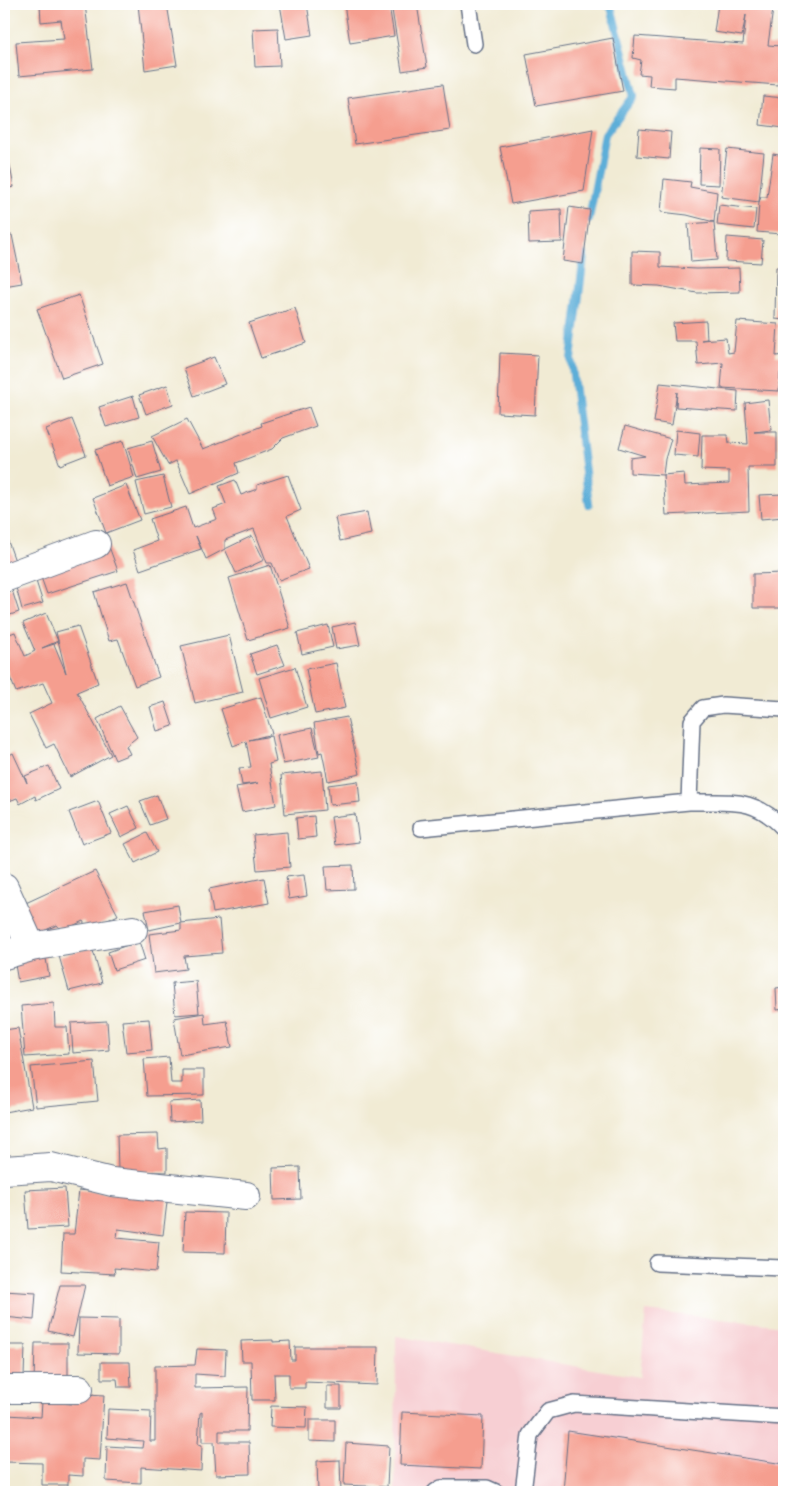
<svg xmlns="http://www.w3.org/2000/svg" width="788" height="1496" font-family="Mynerve,sans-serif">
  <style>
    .built { fill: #f7cfd3 }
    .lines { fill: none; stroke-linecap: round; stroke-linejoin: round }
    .stream { stroke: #5daed8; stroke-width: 8 }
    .building { fill: #f59e8f }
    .lane-casing { stroke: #667187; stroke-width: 18 }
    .street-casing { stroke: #667187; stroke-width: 30 }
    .lane { stroke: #fff; stroke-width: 15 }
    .street { stroke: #fff; stroke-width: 28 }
  </style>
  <rect width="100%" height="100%" fill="#fff"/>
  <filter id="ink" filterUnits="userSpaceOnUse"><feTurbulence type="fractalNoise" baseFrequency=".02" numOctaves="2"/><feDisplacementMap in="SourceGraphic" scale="10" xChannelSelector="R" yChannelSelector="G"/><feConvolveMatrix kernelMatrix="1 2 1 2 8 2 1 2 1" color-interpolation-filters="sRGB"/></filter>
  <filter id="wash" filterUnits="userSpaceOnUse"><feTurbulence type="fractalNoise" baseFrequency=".0096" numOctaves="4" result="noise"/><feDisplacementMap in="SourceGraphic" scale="20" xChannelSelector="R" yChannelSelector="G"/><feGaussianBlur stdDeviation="1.12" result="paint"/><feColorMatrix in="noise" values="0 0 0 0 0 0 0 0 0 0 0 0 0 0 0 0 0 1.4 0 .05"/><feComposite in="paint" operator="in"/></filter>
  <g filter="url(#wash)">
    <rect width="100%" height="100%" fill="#f1ebd4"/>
    <path class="built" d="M646 1311 784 1326V1492H395L396 1336 640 1377Z"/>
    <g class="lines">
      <path class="stream" d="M589 219 605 134 634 96 611 7 606 4
        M584 255 571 359 589 504"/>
    </g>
    <g id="blocks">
      <path class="building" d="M40 4H85L93 69 19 76 16 42 64 39 61 20 41 22Z
        M138 4H167L177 65 145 70Z
        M280 4H307L312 35 286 39Z
        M344 4H371L372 8 389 5 394 36 350 43Z
        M391 4H417L427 67 402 71Z
        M718 4 746 8 773 9 768 45 781 46 778 85 675 77V88L649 86 650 75 639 74 641 60 633 58 635 36 743 44 746 15 742 36 714 32Z
        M278 28 280 66 255 67 253 29Z
        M613 38 623 91 536 106 526 54Z
        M783 64H784V87H781Z
        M443 84 450 130 355 144 348 98Z
        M763 96 784 98V128L760 125Z
        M593 129 584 191 511 204 500 147Z
        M639 129 671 132 669 159 637 156Z
        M700 148 720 149 719 185 699 184Z
        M727 149 764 153 759 202 761 197H767L773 154 784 156V208L781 234 757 232 759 202 721 197Z
        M7 151 14 187 4 189V152Z
        M664 179 691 182 690 187 717 192 714 222 717 260 691 262 688 224 714 222 687 215 661 212Z
        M4 198 9 225 4 226Z
        M719 205 756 209 754 229 717 225Z
        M569 207 590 210 583 264 563 261Z
        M561 209 562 242 529 243 528 211Z
        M12 235 22 283 4 286V237Z
        M727 237 763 240 761 263 726 261Z
        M632 251 660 252V267L696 269 739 268 740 292 697 293 659 286 632 285Z
        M776 267H784V320L775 319Z
        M79 295 103 364 62 378 37 309Z
        M295 308 306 343 261 358 249 323Z
        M706 321 707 339 701 340 726 338 728 353 734 352 737 321 778 324 776 356 784 355V373H780L779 391 721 388 723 363 698 365 696 341H675L673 323Z
        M500 353 538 355 535 415 498 413Z
        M214 357 225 384 194 396 184 368Z
        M660 383 738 391 737 411 676 407 677 392 672 425 654 422Z
        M167 385 173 404 146 414 139 395Z
        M133 396 139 417 106 427 99 407Z
        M768 400 771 430 754 432H777V467H748L749 511 666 515 663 475 684 473 685 485 729 483V471L701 470 702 435H728L729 443 748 444 745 403Z
        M309 407 316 426 283 438 272 449 236 463 239 473 190 494 176 461 168 465 152 436 187 419 203 449 262 426 261 423Z
        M72 419 86 455 60 465 46 429Z
        M625 426 671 439 665 459 663 475 630 473V458L645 456 619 448Z
        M676 430 700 433 698 457 674 455Z
        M123 441 134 477 107 486 95 450Z
        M152 441 161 472 137 479 128 448Z
        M288 475 301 510 287 516 309 569 279 580 272 563H267L254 529 225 540V549L206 559 196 536 201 549 140 570 133 550 157 541 150 519 186 507 193 528 217 519 213 509 226 504 219 486 235 480 241 495 257 489V485Z
        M163 476 171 507 144 514 136 482Z
        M126 485 140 520 106 533 93 498Z
        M784 494V517L761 519 759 495Z
        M367 512 371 534 340 541 335 518Z
        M4 530 15 561 4 565Z
        M252 536 264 560 236 573 225 549Z
        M108 544 118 571 47 594 38 569Z
        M270 565 290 628 248 640 229 578Z
        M784 573V608H753V574Z
        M35 578 43 603 22 609 15 584Z
        M127 582 159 677 135 686 118 639 109 641 94 592Z
        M11 587 19 612 4 617V590Z
        M46 613 58 641 42 648 54 644 66 673 56 632 78 626 98 683 77 692 111 755 70 777 54 744 46 748 29 714 52 703 43 683 16 692 4 663V636L15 632 25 656 35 651 23 623Z
        M355 622 360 645 336 649 332 627Z
        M328 625 333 647 302 654 297 633Z
        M229 635 243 692 195 703 181 646Z
        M277 645 285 665 257 674 250 654Z
        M336 663 345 708 315 714 306 669Z
        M295 667 307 707 271 718 259 678Z
        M261 697 272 734 249 740 271 736 276 762 269 764 276 805 242 812 236 787 258 783 242 785 239 768 251 767 246 741 233 746 221 709Z
        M165 702 173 726 157 731 150 707Z
        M120 706 137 737 126 746 130 754 115 760 97 719Z
        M347 717 360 774 328 781 322 752 319 753 314 723Z
        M312 728 319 757 283 764 277 735Z
        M13 753 27 783 25 776 49 766 59 789 36 800 35 796 20 804 17 798 4 803V758Z
        M322 771 325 810 285 814 281 775Z
        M358 781 360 802 330 805 328 785Z
        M157 795 166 819 150 825 140 801Z
        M98 801 111 833 82 844 69 812Z
        M128 806 139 828 121 837 110 814Z
        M355 814 359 842 335 845 331 817Z
        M314 816 316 837 298 839 296 818Z
        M287 832 290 867 257 870 253 835Z
        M147 833 157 852 135 863 125 844Z
        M353 865 354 889 327 890 325 866Z
        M95 871 118 915 88 930 83 921 62 931 57 925 30 937 17 907Z
        M304 875 307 896 289 899 286 877Z
        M264 878 269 903 213 913 209 889Z
        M178 905 181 923 219 919 222 953 184 956 186 969 154 973 149 934 181 930V923L149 930 145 911Z
        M4 907 11 942 4 943Z
        M139 941 145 960 114 970 108 952Z
        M92 947 102 983 69 991 59 956Z
        M45 953 49 976 18 982 14 959Z
        M196 981 199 1013 175 1015 172 983Z
        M784 987V1009L777 1010 776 988Z
        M54 1003 55 1027H67L69 1054 25 1057 21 1006Z
        M204 1013 205 1024 227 1021 232 1047 180 1055 174 1018Z
        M149 1019 152 1050 126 1052 122 1021Z
        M107 1021 109 1050 73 1053 71 1023Z
        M18 1028 32 1107 4 1112V1030Z
        M169 1057 171 1083H182V1070H204V1095L147 1096 144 1059Z
        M94 1061 98 1101 36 1107 31 1067Z
        M200 1100 201 1120 170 1122 169 1102Z
        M158 1134 159 1149 167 1148V1172L118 1171 117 1135Z
        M300 1167 301 1199 274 1200 273 1168Z
        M65 1188 68 1227 28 1229 25 1190Z
        M79 1190 107 1193 168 1194 163 1235 118 1229 117 1238 159 1242 156 1272 114 1268 115 1274 61 1271 63 1234H74Z
        M185 1212 226 1213 225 1253 183 1252Z
        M60 1285H85L73 1337 48 1331Z
        M4 1291 36 1293 34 1320 4 1317Z
        M79 1318 119 1319V1354L78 1353Z
        M273 1340V1342L290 1341 291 1360H295V1347H378L377 1385 305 1382V1388H289V1374H274L275 1400H252L251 1361H242L241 1341Z
        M35 1343H68V1383L34 1382Z
        M4 1345H25L24 1377H4Z
        M197 1349 226 1350 225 1376 195 1374V1388L248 1387 247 1431H219V1442H249L250 1474 216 1475 214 1442H202V1412L200 1413 198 1444 202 1445 201 1471 141 1467V1483L106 1481 107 1446 142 1448 143 1441 107 1438 108 1409 151 1411 150 1441H155V1366L195 1365Z
        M101 1362H130L131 1387H118L117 1379H101Z
        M327 1386H341V1408H327Z
        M72 1393 104 1395 100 1460 83 1459V1476L68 1475V1485H42V1463L5 1462 4 1434H7V1415L41 1417 42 1402 72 1404Z
        M271 1406 307 1407 306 1428 270 1427Z
        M402 1412 483 1416 481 1469 400 1465Z
        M309 1420H335V1442L309 1441Z
        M568 1431 784 1464V1492H563Z
        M346 1443 389 1446 387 1487 344 1485Z
        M340 1460 341 1492H318L317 1461Z
        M13 1489 75 1490V1492H13Z"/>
    </g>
  </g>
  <g filter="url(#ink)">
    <use href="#blocks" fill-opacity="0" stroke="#667187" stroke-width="1"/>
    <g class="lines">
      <defs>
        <path id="lane" d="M468 4 474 44
          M689 802C731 803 754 796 784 829
          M421 828 689 802 692 721 703 708 723 705 784 709
          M657 1263 784 1268
          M435 1492 441 1488H487L496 1492
          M523 1492 530 1435 548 1411 574 1404 784 1417"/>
        <path id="street" d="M4 578 96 544
          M4 887 31 947
          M4 955 31 947 133 930
          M4 1170 51 1167 112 1182 246 1196
          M4 1389H79"/>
      </defs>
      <use href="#lane" class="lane-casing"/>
      <use href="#street" class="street-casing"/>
      <use href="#lane" class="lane"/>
      <use href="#street" class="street"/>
    </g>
  </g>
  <rect width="788" height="1496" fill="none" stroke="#fff" stroke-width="20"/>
</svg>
